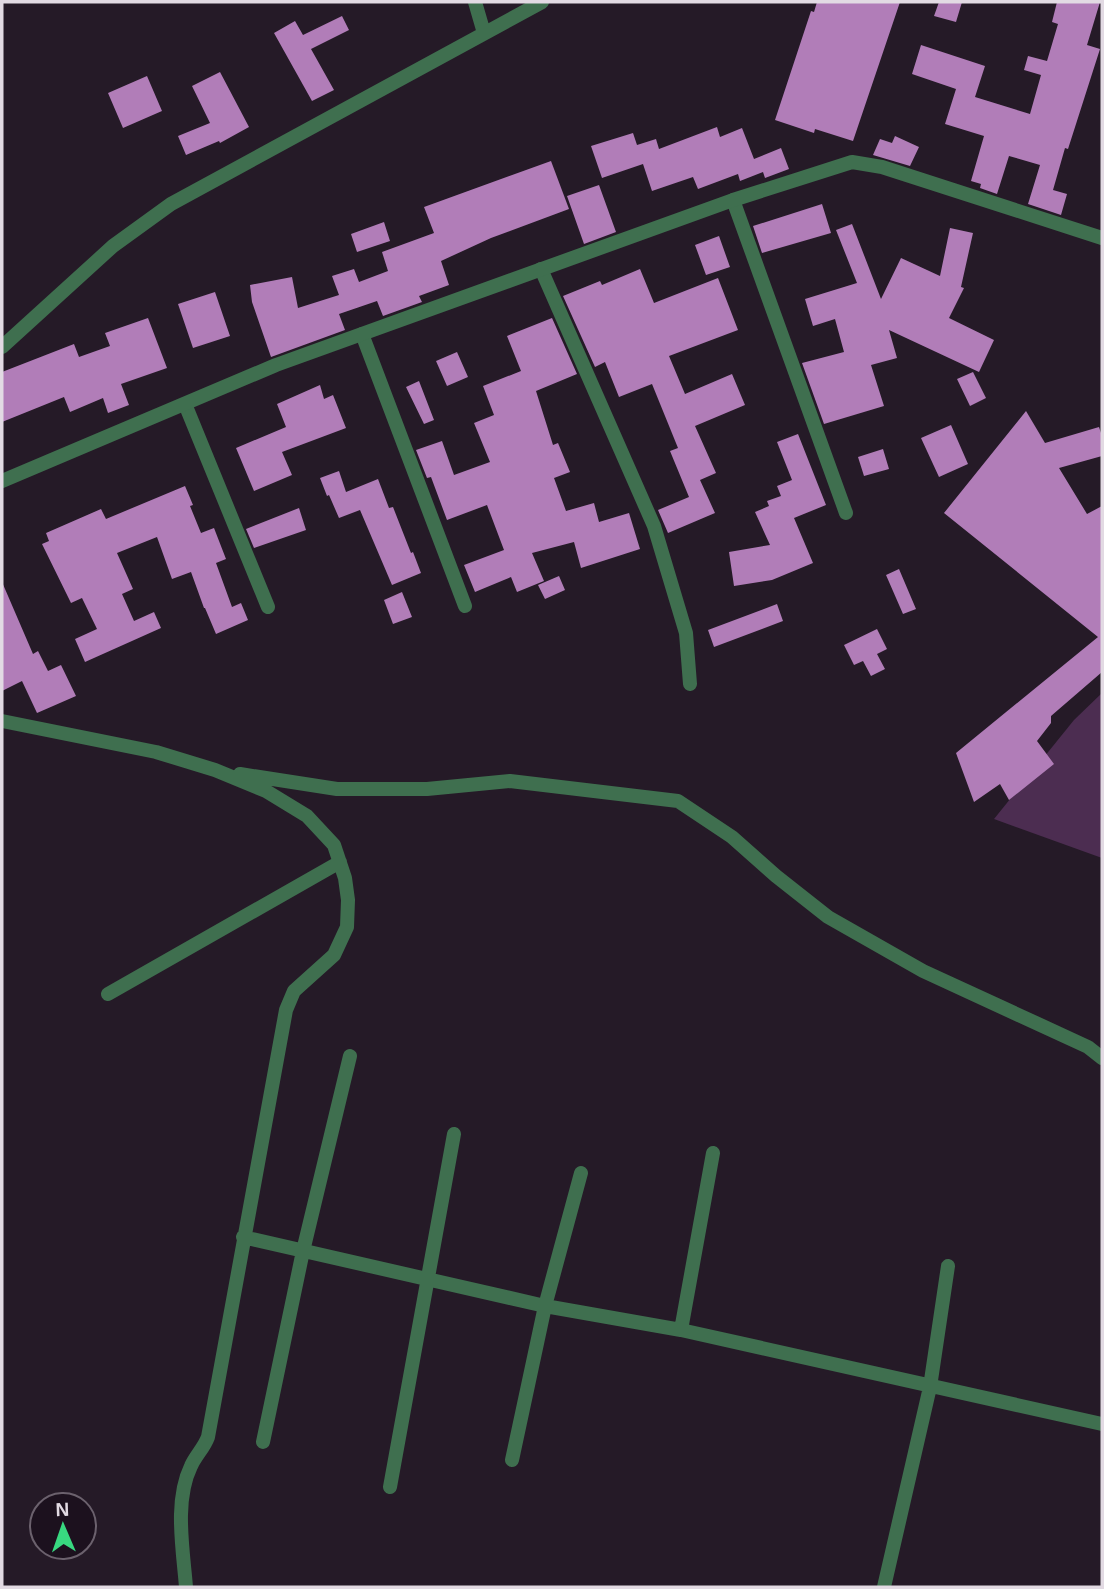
<svg xmlns="http://www.w3.org/2000/svg" width="1104" height="1589" font-family="Arial,sans-serif">
  <style>
    .green { fill: #4c2d51 }
    .building { fill: #b17db8 }
    .lines { fill: none; stroke-linecap: round; stroke-linejoin: round }
    .minor { stroke: #3f6f4f; stroke-width: 14 }
    .tertiary { stroke: #3f6f4f; stroke-width: 14 }
  </style>
  <rect width="100%" height="100%" fill="#251a27"/>
  <path class="green" d="M1102 693V858L994 819 1074 720Z"/>
  <path class="building" d="M817 2H900L853 141 815 129 814 133 775 120 811 11 814 12Z
    M939 2H962L956 22 934 16Z
    M1057 2H1100L1087 45 1100 49 1068 149 1065 148 1053 190 1067 194 1061 215 1028 204 1040 165 1009 156 997 194 980 188 981 184 971 181 984 136 945 124 956 89 912 74 921 45 985 66 975 97 1030 114 1041 75 1024 70 1028 56 1047 61 1058 24 1052 22Z
    M342 16 349 30 311 49 334 90 312 101 274 33 295 21 303 35Z
    M220 72 249 127 220 143 219 141 186 155 178 136 210 123 192 86Z
    M147 76 162 111 123 128 108 93Z
    M717 127 720 137 742 128 754 159 781 148 789 169 765 178 763 172 740 181 738 174 698 189 693 177 652 191 643 164 602 178 591 146 633 133 637 145 656 139 659 149Z
    M895 136 919 147 910 166 873 155 880 139 892 143Z
    M551 161 569 209 491 238 441 261 449 285 419 296 422 302 383 316 377 301 339 314 345 330 271 357 252 302 250 285 292 277 298 308 339 295 332 276 354 269 359 282 388 271 382 252 434 233 424 207Z
    M599 185 616 232 584 244 567 196Z
    M822 204 831 233 762 253 753 226Z
    M384 222 390 241 357 252 351 234Z
    M852 224 881 299 901 258 940 276 950 228 973 233 961 287 964 288 949 318 994 340 979 372 889 330 897 358 871 365 884 406 824 424 802 363 844 352 835 319 813 326 805 299 857 283 836 230Z
    M719 236 730 267 706 275 695 245Z
    M640 269 654 303 718 278 738 330 669 356 685 394 732 374 745 405 695 426 716 473 700 480 715 513 668 533 658 510 689 497 670 451 678 448 652 384 619 397 605 362 595 367 563 296 600 281 602 285Z
    M215 292 230 336 193 348 178 304Z
    M148 318 167 368 121 384 129 405 108 413 103 398 70 412 64 397 2 422V372L74 344 79 357 110 346 105 333Z
    M552 318 577 374 536 391 553 445 558 443 570 472 554 478 566 511 594 503 599 522 629 513 640 549 581 568 574 542 532 553 544 581 517 592 511 577 475 592 464 565 504 550 487 505 447 520 431 477 427 478 416 450 442 441 454 475 490 462 474 423 494 415 483 386 521 371 507 336Z
    M457 352 468 377 447 386 436 361Z
    M973 372 986 398 970 406 957 379Z
    M419 381 434 420 424 424 406 387Z
    M320 385 324 399 333 395 346 428 282 452 292 475 254 491 236 448 286 427 277 404Z
    M1026 411 1045 443 1099 427 1102 436V456L1059 468 1087 514 1102 506V672L1051 716V723L1037 741 1054 764 1009 800 1000 784 974 802 956 753 1098 637 944 513Z
    M951 425 968 464 939 477 921 438Z
    M798 434 826 505 794 518 813 563 772 580 734 586 729 552 770 545 755 512 769 506 767 501 781 496 777 486 792 480 777 442Z
    M883 449 889 469 864 476 858 457Z
    M339 471 346 492 378 479 389 508 393 507 411 553 413 552 421 573 392 585 360 510 339 518 329 495 327 496 320 478Z
    M185 486 193 505 190 506 201 533 214 528 226 559 216 563 232 607 241 603 248 620 216 634 205 608H204L191 572 172 579 157 537 117 553 133 589 122 594 134 621 154 612 161 628 85 662 75 639 97 629 82 598 71 603 42 544 49 541 46 533 101 509 106 519Z
    M299 508 306 530 254 548 246 529Z
    M899 569 916 609 903 614 886 575Z
    M559 576 565 590 545 599 538 585Z
    M2 582 33 654 38 651 48 671 61 665 76 696 37 713 22 681 2 691Z
    M402 592 412 617 393 624 384 600Z
    M777 604 783 621 714 647 708 630Z
    M877 629 887 649 877 654 885 669 871 676 863 661 854 665 844 645Z"/>
  <g class="lines">
    <path class="minor" d="M475 2 484 33
      M733 200 846 513
      M541 269 654 526 686 633 690 684
      M362 334 465 606
      M2 347 113 246 171 204 542 2
      M185 404 268 607
      M2 721 156 752 215 770 266 791 307 816 334 845 345 878 348 900 347 927 334 955 294 991 286 1010 208 1437C204 1448 196 1455 191 1466 174 1501 183 1549 186 1587
      M240 774 337 789H427L510 781 678 801 732 837 776 876 828 917 923 971 1088 1047 1102 1058
      M108 994 340 862
      M243 1237 545 1306 681 1330 1102 1424
      M681 1330 713 1153
      M263 1442 303 1251 350 1056
      M512 1460 545 1306 581 1173
      M390 1487 454 1134
      M884 1587 930 1387 948 1266"/>
    <path class="tertiary" d="M2 481 276 365 733 200 852 162 882 167 1102 238"/>
  </g>
  <rect width="1104" height="1589" fill="none" stroke="#e2dae3" stroke-width="7"/>
  <g transform="translate(63 1526) rotate(358)"><circle r="33" fill="#1c111e" stroke="#6b616d" stroke-width="2"/>
  <path d="M0-5L12 26L0 18L-12 26Z" fill="#38d880"/>
  <text y="-10" font-size="19" font-weight="bold" text-anchor="middle" fill="#e2dae3">N</text>
  </g>
</svg>
